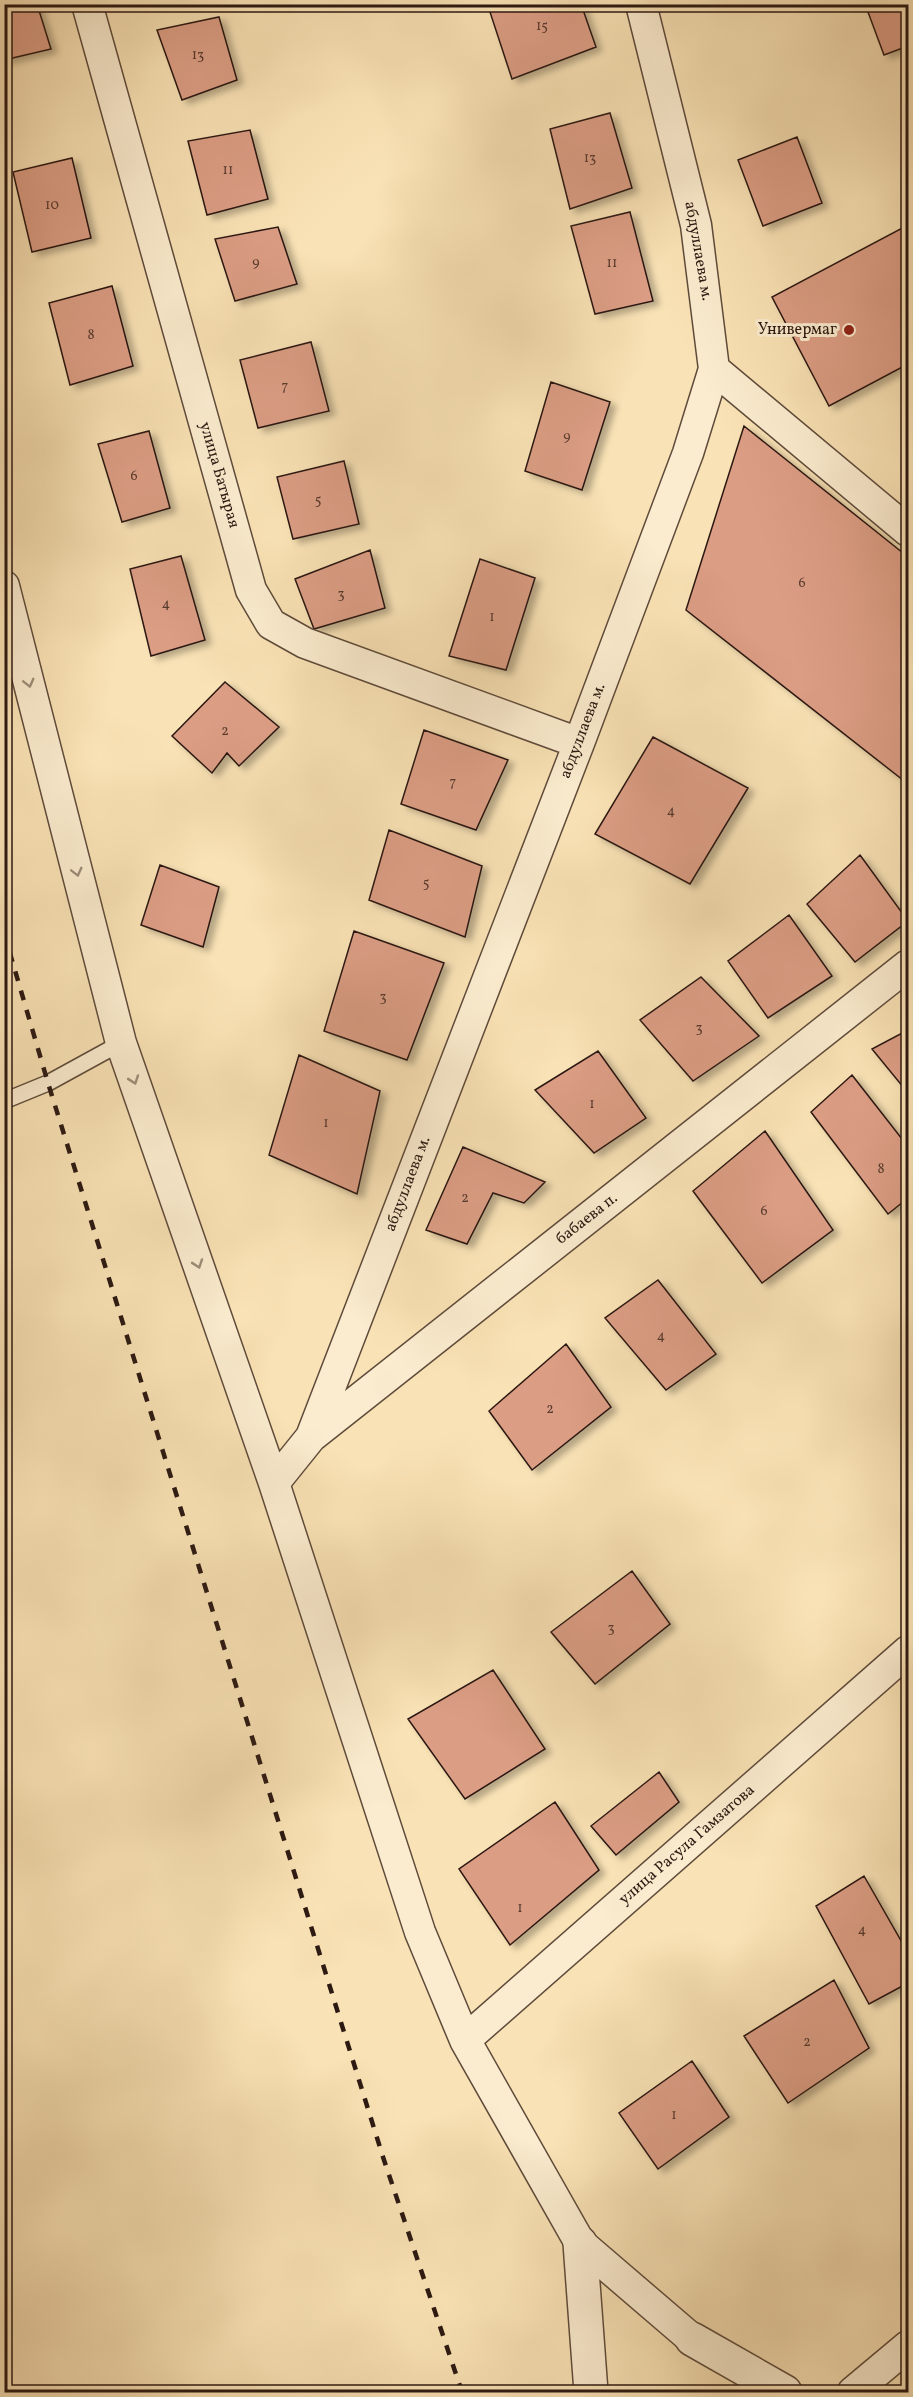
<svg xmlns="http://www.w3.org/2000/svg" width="913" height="2397" font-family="Vollkorn,serif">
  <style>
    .building { fill: #db9d84; stroke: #2c1912; stroke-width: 1.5; filter: url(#shadow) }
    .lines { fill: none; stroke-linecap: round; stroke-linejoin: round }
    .service-casing { stroke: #5f4b3b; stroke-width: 18 }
    .minor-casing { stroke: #5f4b3b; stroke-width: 33 }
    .tertiary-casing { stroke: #5f4b3b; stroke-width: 36 }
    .service { stroke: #fbeccf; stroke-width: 15 }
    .minor { stroke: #fbeccf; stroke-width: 30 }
    .tertiary { stroke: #fbeccf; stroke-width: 33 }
    .rail { stroke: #2c1912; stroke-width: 4.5; stroke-dasharray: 10 10; stroke-linecap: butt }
    .oneway { stroke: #9e8d7a }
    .poi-dot { fill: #8f2418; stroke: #fbeccf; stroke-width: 2 }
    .labels { text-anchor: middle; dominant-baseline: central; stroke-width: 6; stroke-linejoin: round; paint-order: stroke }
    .number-label { font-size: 14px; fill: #583a2e }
    .street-label { font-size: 16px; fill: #2c1912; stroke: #fbeccf }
    .poi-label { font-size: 16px; fill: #2c1912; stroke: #fbeccf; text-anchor: end }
  </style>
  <defs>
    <filter id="shadow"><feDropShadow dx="6" dy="4" stdDeviation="3" flood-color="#0004"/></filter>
  </defs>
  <rect width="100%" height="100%" fill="#f9e2b5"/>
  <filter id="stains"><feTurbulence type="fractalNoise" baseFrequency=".00333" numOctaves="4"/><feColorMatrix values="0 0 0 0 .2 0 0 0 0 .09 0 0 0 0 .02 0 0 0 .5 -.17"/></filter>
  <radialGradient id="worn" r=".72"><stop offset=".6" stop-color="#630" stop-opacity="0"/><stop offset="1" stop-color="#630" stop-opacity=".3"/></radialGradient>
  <path class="building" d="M4 4H37L51 49 4 60Z
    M492 4H581L596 47 512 79 488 6Z
    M865 4H908V46L884 55Z
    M219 17 237 80 182 100 157 30Z
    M610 113 632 188 570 209 550 129Z
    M250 130 268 199 207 215 188 141Z
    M797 137 822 203 763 226 738 160Z
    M72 158 91 238 32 252 13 172Z
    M630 212 653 301 595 314 571 226Z
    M908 225V364L829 406 772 297Z
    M278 227 297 284 235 301 215 239Z
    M112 286 133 366 70 385 49 303Z
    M311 342 329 411 258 428 240 360Z
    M551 382 610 402 582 490 525 471Z
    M744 426 908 557V784L686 610Z
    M149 431 170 508 122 522 98 444Z
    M344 461 359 524 293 539 277 477Z
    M370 550 385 608 314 629 295 579Z
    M181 556 205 640 151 656 130 569Z
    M480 559 535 578 506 670 449 656Z
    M225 682 279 727 239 766 227 753 212 773 172 736Z
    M424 730 508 760 476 830 401 804Z
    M653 737 748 788 690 884 595 834Z
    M389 830 482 866 465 937 369 900Z
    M860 855 908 921 855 962 807 904Z
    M160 865 219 887 203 947 141 925Z
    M789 915 832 976 768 1018 728 961Z
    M354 931 444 963 407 1060 324 1031Z
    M701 977 759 1036 693 1081 640 1020Z
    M906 1031 908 1034V1093L872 1049Z
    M598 1051 646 1118 594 1153 535 1090Z
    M299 1055 380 1091 357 1194 269 1155Z
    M852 1075 902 1139 908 1135V1198L888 1214 811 1112Z
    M765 1131 833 1230 762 1283 693 1191Z
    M463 1147 545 1182 524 1203 493 1193 467 1244 426 1230Z
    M658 1280 716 1354 666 1390 605 1318Z
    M566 1344 611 1407 532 1470 489 1411Z
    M632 1571 670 1624 595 1684 551 1632Z
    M493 1670 545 1749 465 1799 408 1719Z
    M659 1772 679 1802 616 1855 591 1826Z
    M555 1802 599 1870 510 1945 459 1869Z
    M864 1876 908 1953V1983L869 2004 816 1906Z
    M834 1980 869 2048 788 2103 744 2036Z
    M692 2061 729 2117 658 2169 619 2113Z"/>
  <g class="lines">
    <defs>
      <path id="service" d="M4 1101 48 1083 121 1043"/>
      <path id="minor" d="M87 4 251 590 271 624 305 643 579 743
        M714 369 908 531
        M4 586 121 1043 274 1483 420 1932 465 2040 580 2243 692 2339
        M311 1437 579 743 688 453 714 369 696 225 641 4
        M274 1483 311 1437 908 965
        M465 2040 908 1651
        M853 2392 908 2346"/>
      <path id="tertiary" d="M580 2243 591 2392
        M692 2339 785 2392"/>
    </defs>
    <use href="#service" class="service-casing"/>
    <use href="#minor" class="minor-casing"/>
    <use href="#tertiary" class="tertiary-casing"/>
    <use href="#service" class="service"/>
    <use href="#minor" class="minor"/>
    <use href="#tertiary" class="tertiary"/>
    <path class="rail" d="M4 933 48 1083 383 2157 462 2392"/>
  </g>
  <defs><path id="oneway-chevron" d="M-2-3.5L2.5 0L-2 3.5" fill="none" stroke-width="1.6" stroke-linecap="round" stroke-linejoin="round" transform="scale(1.5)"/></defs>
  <g class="oneway">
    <use href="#oneway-chevron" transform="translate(29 683) rotate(76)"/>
    <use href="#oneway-chevron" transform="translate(77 872) rotate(76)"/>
    <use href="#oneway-chevron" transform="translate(134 1080) rotate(71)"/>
    <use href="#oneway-chevron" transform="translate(198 1264) rotate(71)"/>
  </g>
  <circle class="poi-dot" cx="849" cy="330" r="6"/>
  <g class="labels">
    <g class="number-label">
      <text x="542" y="26">15</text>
      <text x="198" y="55">13</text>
      <text x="590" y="158">13</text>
      <text x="228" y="170">11</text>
      <text x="52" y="205">10</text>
      <text x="256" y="262">9</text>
      <text x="612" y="263">11</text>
      <text x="91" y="335">8</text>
      <text x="285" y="386">7</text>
      <text x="567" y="436">9</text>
      <text x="134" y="476">6</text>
      <text x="318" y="500">5</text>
      <text x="802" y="583">6</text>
      <text x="341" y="594">3</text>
      <text x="166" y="604">4</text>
      <text x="492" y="617">1</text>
      <text x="225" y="731">2</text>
      <text x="453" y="782">7</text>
      <text x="671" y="811">4</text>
      <text x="426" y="883">5</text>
      <text x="383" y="997">3</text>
      <text x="699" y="1028">3</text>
      <text x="592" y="1104">1</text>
      <text x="326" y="1123">1</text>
      <text x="881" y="1169">8</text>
      <text x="465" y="1198">2</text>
      <text x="764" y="1211">6</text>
      <text x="661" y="1336">4</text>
      <text x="550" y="1409">2</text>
      <text x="611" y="1628">3</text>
      <text x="520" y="1908">1</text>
      <text x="862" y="1930">4</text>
      <text x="807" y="2042">2</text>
      <text x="674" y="2115">1</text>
    </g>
    <g class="street-label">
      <text transform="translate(698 251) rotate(80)">абдуллаева м.</text>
      <text transform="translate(219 475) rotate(74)">улица Батырая</text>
      <text transform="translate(583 731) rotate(-69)">абдуллаева м.</text>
      <text transform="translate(408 1184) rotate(-69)">абдуллаева м.</text>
      <text transform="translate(587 1219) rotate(-38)">бабаева п.</text>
      <text transform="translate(687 1845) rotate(-41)">улица Расула Гамзатова</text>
    </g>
    <g class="poi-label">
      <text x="837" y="330">Универмаг</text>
    </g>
  </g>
  <rect width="913" height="2397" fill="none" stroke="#f9e2b5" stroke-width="24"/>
  <rect x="6" y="6" width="901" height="2385" fill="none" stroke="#2c1912" stroke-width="3"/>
  <rect x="12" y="12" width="889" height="2373" fill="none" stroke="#2c1912" stroke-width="1.5"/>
  <rect width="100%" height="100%" filter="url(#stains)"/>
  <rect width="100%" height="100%" fill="url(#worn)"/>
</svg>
